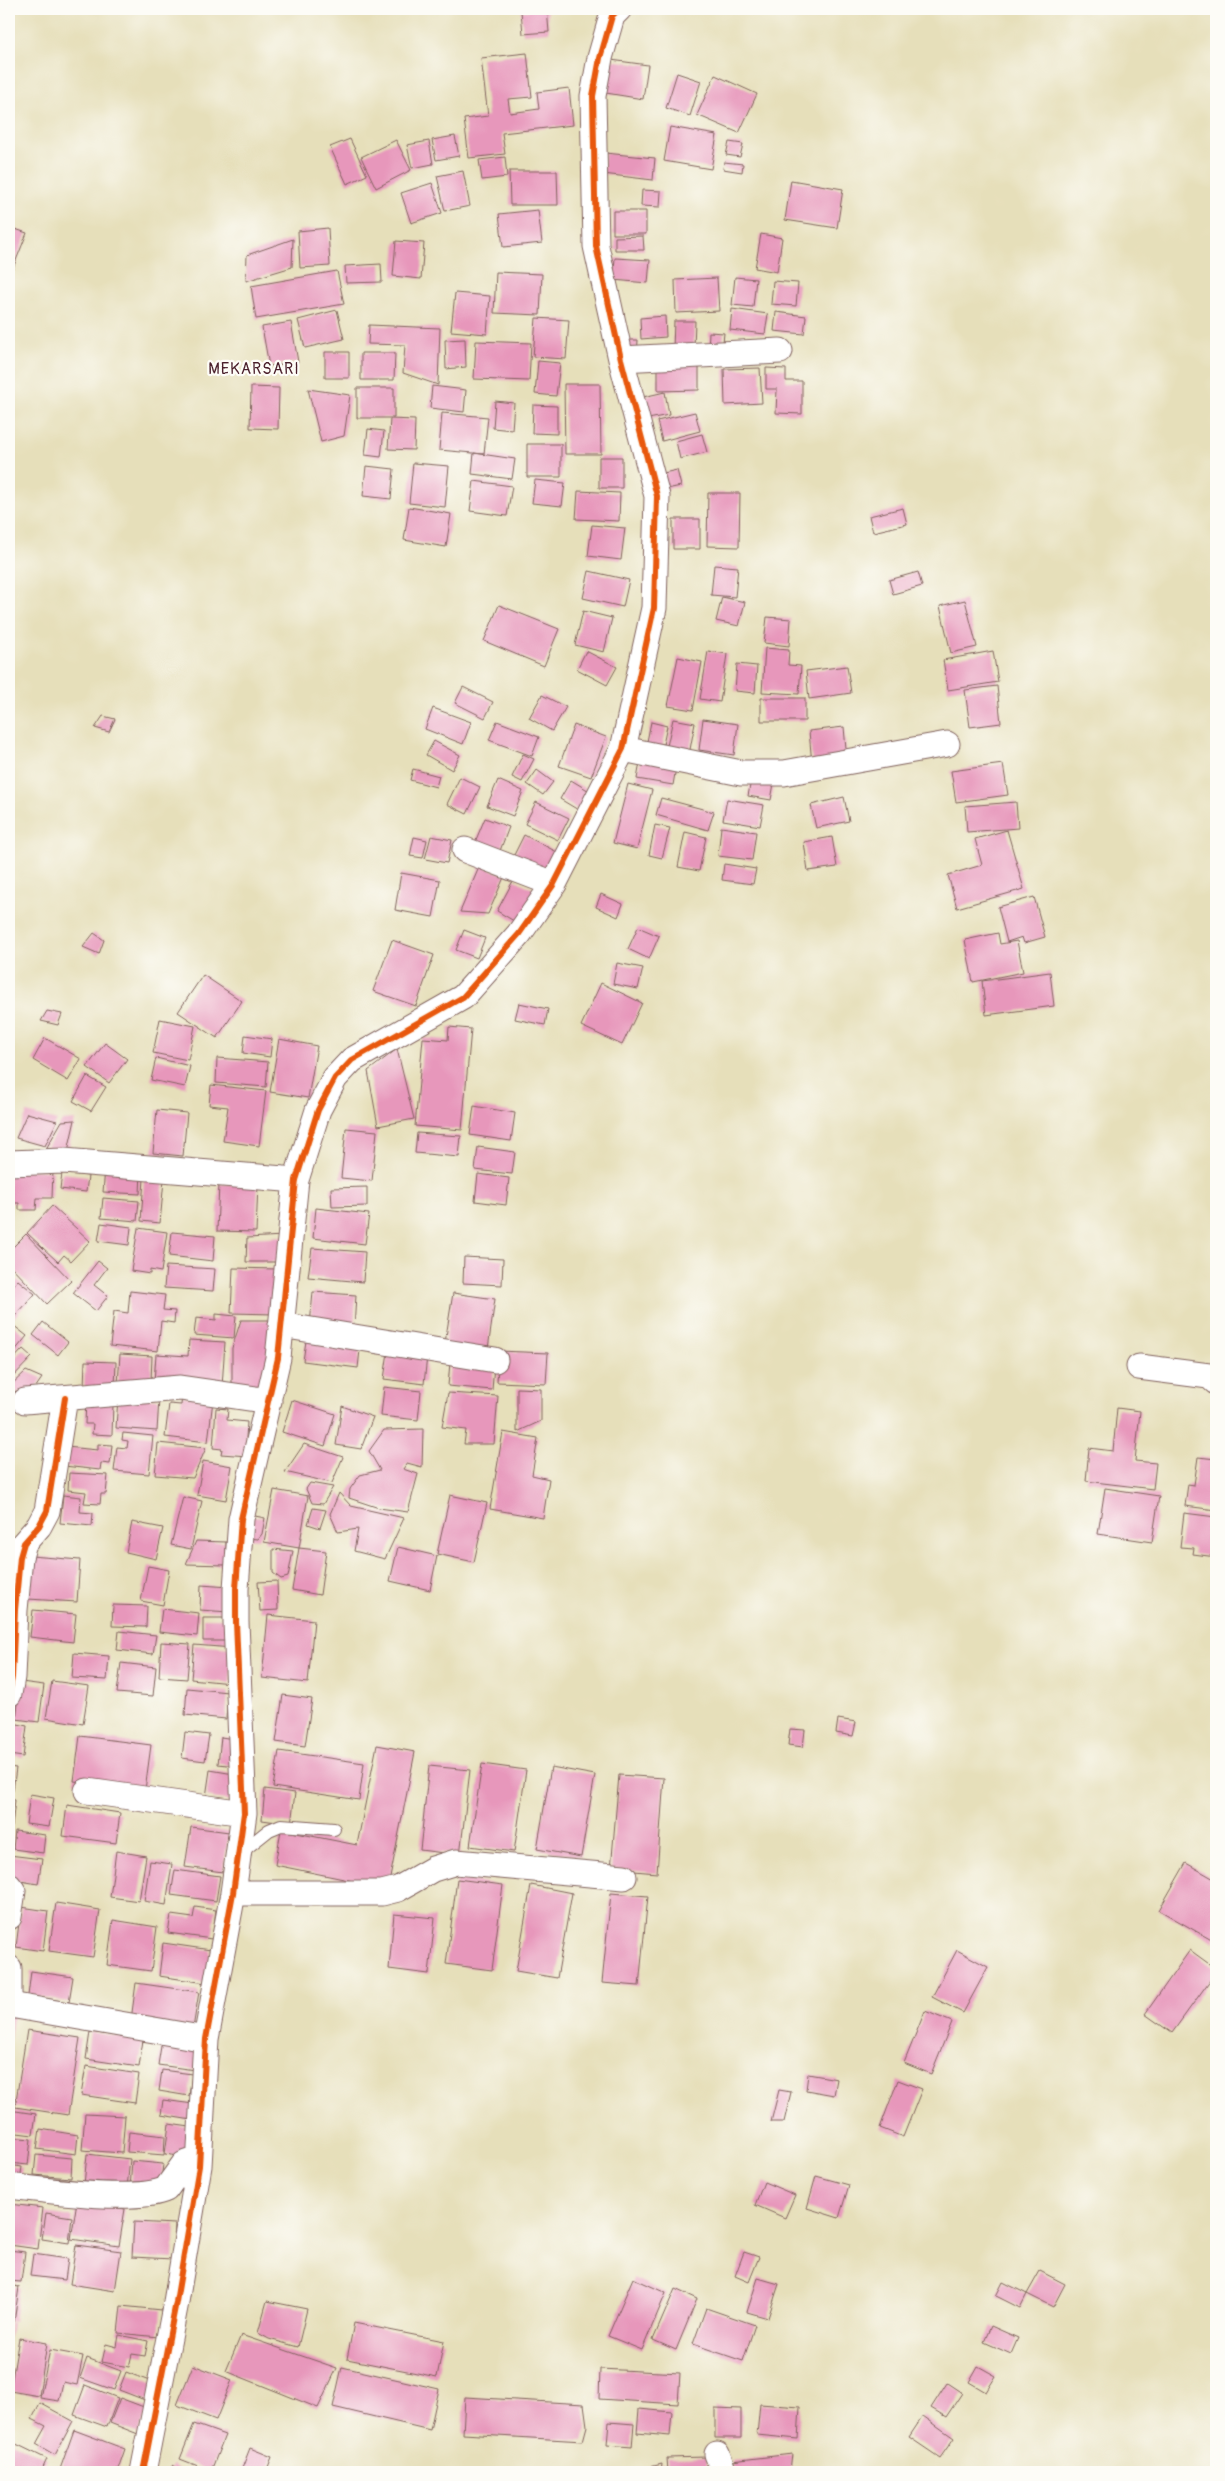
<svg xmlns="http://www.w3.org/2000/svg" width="1225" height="2481" font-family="Pangolin,sans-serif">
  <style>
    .building { fill: #e797bb }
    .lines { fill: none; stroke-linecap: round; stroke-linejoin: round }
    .lane-casing { stroke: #81625d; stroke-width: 14 }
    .street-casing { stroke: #81625d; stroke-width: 27 }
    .lane { stroke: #fff; stroke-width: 12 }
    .street { stroke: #fff; stroke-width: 25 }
    .cycleway-casing { stroke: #fdfcf7; stroke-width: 9 }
    .cycleway { stroke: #e8590c; stroke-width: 6 }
    .labels { text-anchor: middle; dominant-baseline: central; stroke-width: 4.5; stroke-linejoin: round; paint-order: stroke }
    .quarter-label { font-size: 16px; letter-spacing: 1px; fill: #4a1f2b; stroke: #fdfcf7 }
  </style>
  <rect width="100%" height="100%" fill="#fdfcf7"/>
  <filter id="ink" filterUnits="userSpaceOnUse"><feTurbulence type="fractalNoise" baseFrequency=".02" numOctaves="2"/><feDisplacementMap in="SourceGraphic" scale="10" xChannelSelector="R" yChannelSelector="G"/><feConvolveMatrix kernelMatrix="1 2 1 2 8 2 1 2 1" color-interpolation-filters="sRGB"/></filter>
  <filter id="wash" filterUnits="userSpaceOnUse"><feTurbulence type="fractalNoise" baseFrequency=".0096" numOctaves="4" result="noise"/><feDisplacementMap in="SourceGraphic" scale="20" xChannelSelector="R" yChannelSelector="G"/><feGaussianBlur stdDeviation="1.12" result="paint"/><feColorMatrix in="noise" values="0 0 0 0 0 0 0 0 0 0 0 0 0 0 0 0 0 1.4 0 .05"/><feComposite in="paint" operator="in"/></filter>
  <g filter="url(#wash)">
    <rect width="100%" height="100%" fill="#e6dfba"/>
    <g id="blocks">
      <path class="building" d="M547 9 549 32 523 34 521 11Z
        M527 53 532 97 508 99 510 113 539 109 537 92 569 88 573 125 502 133 505 154 469 158 464 119 488 116 481 58Z
        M611 60 648 65 643 99 606 93Z
        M677 73 701 81 690 116 666 108Z
        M715 75 757 94 739 133 697 115Z
        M670 127 717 135 711 169 664 161Z
        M455 136 459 156 436 160 432 140Z
        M350 139 367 175 347 184 330 147Z
        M396 140 411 170 376 188 361 157Z
        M429 141 433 164 412 168 407 145Z
        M729 142 743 144 740 157 726 155Z
        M605 153 655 158 653 180 603 174Z
        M505 157 507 177 482 180 479 160Z
        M724 162 743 164 742 172 723 169Z
        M463 171 470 206 445 211 437 176Z
        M509 171H557L558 205H510Z
        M791 180 843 189 837 228 785 220Z
        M432 183 442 213 411 223 401 193Z
        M642 190 661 191 660 207 641 206Z
        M538 210 542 243 503 247 499 214Z
        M613 211H646V234H613Z
        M9 227 27 233 9 278Z
        M328 228 330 266 300 268 298 231Z
        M761 234 782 238 777 272 755 268Z
        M643 236 644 250H615V237Z
        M293 239 292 267 246 281 247 255Z
        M396 241 424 243 421 279 393 276Z
        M615 258 650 260 648 283 613 280Z
        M381 264 382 282 346 283 345 266Z
        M337 271 344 304 256 319 251 286Z
        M496 272 542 274 540 315 494 313Z
        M735 277 756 279 753 307 732 305Z
        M717 278 719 311 676 313 675 280Z
        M773 281 798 283 796 306 771 304Z
        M455 293 490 296 487 334 451 331Z
        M732 309 768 314 765 334 730 330Z
        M337 310 344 339 305 348 298 320Z
        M776 312 806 316 804 334 774 331Z
        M665 316 666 337 641 339 640 318Z
        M536 318 569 320 566 359 533 357Z
        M674 321H695L694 349H673Z
        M291 322 298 362 269 366 262 327Z
        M369 325 440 328 438 385 403 373 405 345 368 344Z
        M709 332 724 333 722 352 708 351Z
        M465 339 466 367 446 369 445 340Z
        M628 340H638L637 356H628Z
        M476 341 531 343 529 381 474 379Z
        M325 352H349V378H325Z
        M361 353H395L394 380H361Z
        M538 361 560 363 556 396 535 394Z
        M658 363H699V390L658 391Z
        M760 368 762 403 725 405 724 369Z
        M766 368 786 369V381H802V414L776 413 777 389H766Z
        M564 384H600L601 454H565Z
        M432 386 466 390 464 412 430 408Z
        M251 387 279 388 278 429 250 428Z
        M357 388H394V418H357Z
        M308 389 350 395 344 436 321 442Z
        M665 392 669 415 648 419 643 397Z
        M495 401 514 403 512 430 493 428Z
        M533 405 557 406V434L532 433Z
        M695 412 700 431 662 441 657 421Z
        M442 413 488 417 484 454 439 450Z
        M390 419 415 420 414 450 388 449Z
        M368 429 384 431 381 457 365 455Z
        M702 434 707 452 680 459 676 441Z
        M527 444H561V477H527Z
        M474 453 515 459 512 479 472 474Z
        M599 457H622V488H599Z
        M413 463 449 466 445 507 409 503Z
        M366 466 394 469 391 499 363 496Z
        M677 470 681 486 662 490 659 474Z
        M535 480 565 483 562 506 532 503Z
        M474 481 512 486 507 516 470 511Z
        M578 491 620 493 619 521 576 519Z
        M708 493H740L739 547 707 546Z
        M409 507 451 514 446 547 404 540Z
        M903 508 907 524 873 532 869 516Z
        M673 519H700V549H673Z
        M592 525 625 528 621 560 588 556Z
        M714 565 738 567 735 597 711 595Z
        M589 571 629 580 623 607 583 598Z
        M918 572 922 586 893 594 889 580Z
        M722 597 745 602 739 626 716 621Z
        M965 600 977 647 951 653 940 606Z
        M499 605 559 629 544 666 484 641Z
        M583 611 612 618 604 652 575 645Z
        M767 617 791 619 789 646 764 643Z
        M765 648 789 650 788 665 801 666 799 694 762 692Z
        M586 651 617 667 607 685 577 669Z
        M708 651 727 654 720 702 700 699Z
        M993 651 998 682 948 690 943 660Z
        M678 657 702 662 693 710 668 706Z
        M737 664 757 666 755 693 735 691Z
        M847 666 851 693 809 699 806 671Z
        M997 686 1001 723 970 727 965 690Z
        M463 687 493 702 485 718 455 703Z
        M542 695 566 707 552 731 529 718Z
        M761 698H805V721H761Z
        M433 708 471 722 463 744 425 729Z
        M103 716 115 719 109 732 95 728Z
        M673 719 695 723 688 760 665 755Z
        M703 719 738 724 734 755 699 750Z
        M497 721 539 737 532 756 489 740Z
        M651 722 667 726 661 754 645 751Z
        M574 725 606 737 591 777 559 766Z
        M844 727 847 761 812 764 809 731Z
        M434 741 460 755 452 770 426 755Z
        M523 754 534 759 522 782 512 777Z
        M641 757 677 762 673 785 637 779Z
        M1003 764 1008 795 956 802 951 771Z
        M413 769 439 776 436 787 410 780Z
        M537 770 553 782 543 795 527 784Z
        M752 775 775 778 771 800 748 796Z
        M460 777 480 787 467 814 447 804Z
        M498 780 523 791 513 816 487 806Z
        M571 780 591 792 580 811 560 799Z
        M628 784 652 790 637 849 613 843Z
        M844 797 849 821 816 828 811 805Z
        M661 798 714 812 708 830 656 815Z
        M727 799 764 805 760 826 723 820Z
        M536 802 569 818 558 840 525 824Z
        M1016 802 1018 828 967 832 965 806Z
        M485 818 509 827 498 856 473 847Z
        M655 825 670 828 662 858 649 855Z
        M721 827 756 832 752 860 718 856Z
        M1007 830 1024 889 957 908 948 875 982 865 975 839Z
        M685 832 706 837 699 871 678 867Z
        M524 835 557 852 545 876 512 859Z
        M431 836 452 840 447 863 425 859Z
        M414 837 427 840 423 858 410 856Z
        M832 837 837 867 808 871 804 842Z
        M724 864 756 869 753 884 722 880Z
        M480 865 505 875 488 914 460 912Z
        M401 873 440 880 433 917 395 910Z
        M514 879 537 891 519 924 497 911Z
        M601 894 623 904 618 917 596 907Z
        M1034 897 1045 937 1024 943 1022 937 1007 942 998 907Z
        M638 927 659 936 649 959 628 949Z
        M464 930 485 938 477 958 456 950Z
        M94 933 104 940 99 954 83 947Z
        M998 933 1000 944 1017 941 1023 972 973 982 965 940Z
        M392 940 434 955 416 1006 373 991Z
        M617 963 643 968 638 989 613 984Z
        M1050 972 1054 1006 986 1015 982 981Z
        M203 975 242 1001 217 1038 178 1012Z
        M601 983 642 1003 622 1045 581 1026Z
        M519 1003 548 1009 545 1025 515 1019Z
        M47 1011 62 1014 58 1025 41 1021Z
        M160 1019 195 1026 188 1060 153 1053Z
        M449 1027 471 1029 462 1130 415 1126 423 1038 448 1040Z
        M245 1035 272 1039 270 1057 243 1053Z
        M45 1038 81 1059 68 1081 33 1060Z
        M279 1039 317 1046 308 1098 270 1092Z
        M105 1043 127 1059 109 1083 87 1067Z
        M397 1049 414 1119 378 1126 368 1071Z
        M156 1058 190 1066 185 1087 151 1080Z
        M217 1058 268 1062 266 1087 216 1083Z
        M87 1076 106 1087 91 1111 73 1101Z
        M211 1085 266 1091 259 1146 223 1141 228 1107 209 1105Z
        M474 1106 515 1113 511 1141 470 1135Z
        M157 1110 187 1113 183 1156 153 1153Z
        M27 1113 57 1121 45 1146 16 1138Z
        M75 1120 68 1151 43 1154 62 1121Z
        M346 1128 377 1131 372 1181 341 1178Z
        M417 1133 461 1136 459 1157 415 1153Z
        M478 1147 515 1152 512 1174 475 1170Z
        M9 1169 53 1171 52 1198H37L36 1210H19V1203H9Z
        M105 1169 141 1171 140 1194 103 1192Z
        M62 1173 88 1176 86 1192 60 1189Z
        M478 1174 509 1178 506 1205 475 1201Z
        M144 1179 164 1180 160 1223 141 1221Z
        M219 1184 258 1185 256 1232 217 1231Z
        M367 1187V1206L332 1207 331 1188Z
        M103 1198 139 1201 137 1221 101 1218Z
        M52 1206 90 1241 71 1261 64 1255 58 1262 27 1233Z
        M316 1208 369 1214 365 1244 313 1238Z
        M101 1223 131 1227 129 1245 98 1241Z
        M138 1228 167 1232 161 1272 150 1270V1274L131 1271Z
        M172 1232 215 1236 213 1261 169 1256Z
        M26 1234 71 1281 47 1304 9 1264V1251Z
        M283 1236 281 1262H246L247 1238Z
        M312 1248 365 1252 363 1282 308 1277Z
        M464 1257 503 1259 502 1285 463 1283Z
        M98 1261 107 1268 94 1285 108 1296 96 1311 73 1293Z
        M166 1266 215 1269 213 1291 164 1288Z
        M233 1268 277 1269 275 1314 231 1313Z
        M18 1280 35 1294 9 1323V1290Z
        M130 1291 165 1295 163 1310 175 1311 174 1323 161 1321 158 1351 110 1346 114 1311 128 1313Z
        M313 1292 356 1295 354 1329 310 1325Z
        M453 1293 495 1299 487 1356 444 1349Z
        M216 1314 236 1316 234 1338 194 1335 196 1318 216 1320Z
        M241 1320H277L264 1389 232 1385V1348Z
        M43 1322 68 1342 58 1355 33 1335Z
        M13 1325 27 1336 9 1358V1330Z
        M307 1334 361 1341 358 1368 303 1361Z
        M189 1340 225 1342 222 1387 154 1382 156 1354 188 1356Z
        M23 1349 32 1357 9 1381V1364Z
        M499 1351 548 1353 546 1384 497 1382Z
        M388 1352 427 1356 424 1384 384 1379Z
        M120 1354 152 1356 151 1382 118 1384Z
        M85 1361 116 1362 115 1387H84Z
        M450 1362 494 1365 492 1390 448 1386Z
        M26 1371 42 1378 31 1394 16 1392 10 1386Z
        M384 1387 421 1391 418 1420 381 1416Z
        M517 1388 541 1389V1421L517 1432Z
        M448 1393 498 1396 494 1444H464L466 1430 442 1427Z
        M182 1396 213 1400 208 1442 165 1437 169 1404 181 1405Z
        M118 1397 159 1399 157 1431 116 1428Z
        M86 1399 113 1404 112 1435 92 1434 93 1424H85Z
        M292 1400 335 1414 325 1446 282 1432Z
        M342 1406 373 1417 361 1449 336 1445Z
        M216 1408 228 1409 227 1420 247 1422 246 1438H249L248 1456 221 1454 222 1449 213 1448Z
        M1117 1408 1140 1411 1135 1461 1156 1463 1153 1489 1086 1481 1089 1448 1113 1451Z
        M423 1429 422 1467 407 1463 403 1469 418 1474 408 1512 379 1508 349 1498 350 1489 360 1475 380 1470 369 1451 384 1430Z
        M503 1432 538 1438 532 1475 549 1479 543 1518 490 1509Z
        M123 1433 153 1436 149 1474 114 1471 117 1447 127 1448 128 1441 122 1440Z
        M158 1443 206 1448 193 1478 155 1475Z
        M98 1444 112 1445 110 1464 101 1463 100 1470 64 1466 66 1447 98 1450Z
        M304 1444 343 1457 332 1483 285 1472Z
        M1198 1457 1216 1459V1510L1185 1506 1188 1484 1194 1485Z
        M203 1461 232 1466 226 1500 197 1495Z
        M69 1473 108 1475 106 1494H101L100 1504 84 1503 86 1492 68 1490Z
        M310 1483 333 1487 323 1504 312 1503 306 1489Z
        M1105 1488 1159 1496 1152 1542 1098 1534Z
        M274 1490 308 1496 299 1548 264 1542Z
        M339 1493 351 1506 404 1518 385 1559 354 1551 358 1529 338 1532 330 1514Z
        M63 1495 81 1497 80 1512 93 1513 92 1526 60 1523Z
        M450 1495 487 1503 474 1562 437 1554Z
        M183 1497 202 1501 191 1549 171 1545Z
        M313 1508 326 1510 320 1528 308 1524Z
        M1184 1513 1216 1517V1557L1193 1554 1194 1548 1180 1547Z
        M250 1515 265 1518 262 1534 258 1539 245 1538Z
        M132 1522 163 1528 156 1559 126 1552Z
        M196 1541 226 1542V1565L186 1564Z
        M398 1547 437 1556 430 1590 390 1581Z
        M299 1548 326 1551 320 1595 292 1590Z
        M273 1549 293 1551 288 1577 281 1579 273 1573Z
        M31 1556 80 1560 77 1602 28 1599Z
        M148 1566 169 1570 163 1605 141 1601Z
        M277 1581 278 1610 260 1611 258 1582Z
        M201 1585 230 1587 229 1612 200 1610Z
        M113 1605 147 1606 146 1627 112 1626Z
        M162 1609 199 1613 197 1636 159 1632Z
        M33 1610 76 1614 73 1642 30 1637Z
        M268 1615 314 1620 308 1683 262 1678Z
        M203 1618H228V1641H203Z
        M119 1631 156 1635 153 1654 117 1650Z
        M161 1642 190 1644 187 1679 159 1677Z
        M194 1645 233 1648 230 1683 191 1679Z
        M74 1653 109 1656 107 1680 72 1678Z
        M121 1663 156 1667 153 1696 117 1693Z
        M52 1681 89 1686 83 1724 46 1718Z
        M21 1682 44 1685 39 1722 16 1719Z
        M187 1688 228 1692 226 1719 185 1715Z
        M283 1695 312 1699 305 1746 276 1742Z
        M838 1719 856 1722 853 1736 836 1733Z
        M13 1723 27 1726 23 1757 9 1755Z
        M790 1729 805 1730 803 1747 788 1745Z
        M185 1732 209 1735 205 1761 182 1758Z
        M80 1736 151 1745 145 1790 74 1781Z
        M221 1737 240 1740 237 1766 218 1764Z
        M377 1745 415 1752 388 1888 275 1865 281 1830 357 1845Z
        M279 1751 364 1763 359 1800 273 1787Z
        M482 1764 526 1770 514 1852 470 1846Z
        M429 1766 470 1770 460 1855 420 1850Z
        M9 1767 16 1768 13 1791 9 1790Z
        M551 1767 595 1775 581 1857 537 1849Z
        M210 1770 234 1774 230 1801 206 1797Z
        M619 1775 664 1778 657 1873 611 1869Z
        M265 1789 295 1793 291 1824 262 1820Z
        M30 1794 54 1798 49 1827 26 1824Z
        M9 1799 15 1800 12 1827H9Z
        M67 1805 120 1813 116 1843 63 1836Z
        M191 1827 229 1832 223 1872 185 1867Z
        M15 1831 45 1835 43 1853 13 1849Z
        M116 1851 146 1856 139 1901 110 1897Z
        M9 1855 42 1859 38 1884 9 1879Z
        M150 1861 172 1864 166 1905 144 1901Z
        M1186 1863 1216 1880 1215 1942 1159 1910Z
        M175 1870 220 1876 216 1901 171 1895Z
        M457 1879 503 1885 492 1970 446 1964Z
        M531 1885 572 1893 557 1978 516 1971Z
        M611 1893 648 1896 639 1986 602 1983Z
        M56 1903 100 1910 93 1957 49 1951Z
        M21 1907 48 1911 43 1951 16 1947Z
        M195 1907 216 1910 212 1939 168 1933 171 1915 193 1918Z
        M394 1914 435 1918 429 1974 389 1969Z
        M113 1920 157 1927 151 1971 107 1965Z
        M163 1943 211 1950 206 1983 159 1976Z
        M957 1950 988 1967 963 2013 932 1997Z
        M1190 1950 1216 1969V1972L1172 2033 1145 2014Z
        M31 1971 73 1977 69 2002 28 1996Z
        M136 1983 199 1992 193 2028 131 2020Z
        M9 2011H14L10 2038H9Z
        M925 2011 952 2022 931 2074 904 2063Z
        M27 2030 80 2038 68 2115 15 2107Z
        M90 2032 143 2040 139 2067 86 2059Z
        M162 2040 199 2045 195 2070 158 2065Z
        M86 2066 139 2074 135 2103 81 2095Z
        M162 2070 192 2074 189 2096 159 2091Z
        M808 2074 837 2079 834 2095 806 2090Z
        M898 2080 922 2089 903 2137 880 2128Z
        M779 2090 791 2092 784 2122H771Z
        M163 2100 201 2105 198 2121 161 2115Z
        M9 2110 36 2114 33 2135 9 2132Z
        M85 2114 125 2116 122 2153 82 2150Z
        M169 2124 197 2128 192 2158 165 2154Z
        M40 2129 78 2135 76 2154 37 2149Z
        M129 2132 165 2136 164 2155 127 2152Z
        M9 2137 31 2139 28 2165 9 2163Z
        M87 2154 130 2159 127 2188 84 2185Z
        M36 2155 72 2158 71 2178 34 2175Z
        M132 2161 163 2164 160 2190 130 2189Z
        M9 2165 22 2167 19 2186 9 2184Z
        M816 2176 849 2185 839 2218 807 2208Z
        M764 2182 795 2195 785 2218 755 2205Z
        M77 2201 125 2209 119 2246 71 2239Z
        M9 2204 43 2208 38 2249 9 2245Z
        M46 2213 72 2217 69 2243 42 2239Z
        M134 2222 175 2224 173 2259 132 2257Z
        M76 2245 121 2251 115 2291 70 2284Z
        M9 2250 25 2252 21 2282 9 2281Z
        M744 2252 759 2257 749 2282 735 2276Z
        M33 2254 68 2259 65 2280 30 2276Z
        M1040 2271 1065 2284 1053 2307 1027 2294Z
        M633 2278 666 2293 642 2350 608 2336Z
        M758 2278 779 2284 768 2318 747 2312Z
        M1003 2282 1027 2294 1020 2308 996 2296Z
        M9 2285 19 2287 14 2322 9 2321Z
        M675 2289 697 2299 676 2350 653 2340Z
        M267 2301 307 2309 298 2347 269 2339 258 2333Z
        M121 2306 161 2310 159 2337 118 2333Z
        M706 2308 755 2325 743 2361 693 2344Z
        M9 2322 12 2323 10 2337H9Z
        M354 2323 444 2341 437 2377 347 2359Z
        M991 2326 1018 2338 1011 2354 984 2342Z
        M119 2335 148 2341 145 2356 132 2354 129 2367 102 2362 106 2344 117 2347Z
        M241 2335 337 2368 318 2408 226 2371Z
        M19 2338 47 2343 39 2396 10 2391Z
        M50 2350 83 2356 77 2385 63 2382 59 2401 40 2398Z
        M87 2358 121 2371 114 2390 80 2378Z
        M193 2365 232 2380 216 2420 177 2405Z
        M978 2366 996 2376 986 2392 969 2382Z
        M342 2367 439 2389 430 2430 333 2407Z
        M600 2369 680 2373 678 2404 599 2399Z
        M126 2372 157 2384 150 2402 119 2390Z
        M947 2383 962 2393 946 2417 931 2408Z
        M85 2385 118 2398 107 2427 74 2415Z
        M465 2397 584 2404 587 2426 583 2441 463 2434Z
        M120 2398 149 2409 138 2434 110 2423Z
        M40 2403 73 2421 55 2455 36 2444 46 2426 32 2419Z
        M760 2404 800 2407 798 2439 757 2435Z
        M715 2408 741 2409V2438H715Z
        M639 2409 672 2412 670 2436 637 2433Z
        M923 2416 954 2438 940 2458 909 2437Z
        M609 2422 634 2424 632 2447 607 2445Z
        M194 2424 225 2435 211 2471 180 2459Z
        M74 2430 125 2449 117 2472H59Z
        M12 2442 47 2459 41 2472H16L9 2469V2449Z
        M250 2448 272 2457 266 2472 241 2471Z
        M792 2454 790 2472H734L732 2461Z
        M707 2457V2472H668L667 2458Z
        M662 2464 661 2472H643L642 2469Z
        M173 2465 182 2472H166Z"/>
    </g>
  </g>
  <g filter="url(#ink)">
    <use href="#blocks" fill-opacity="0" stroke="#81625d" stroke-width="1"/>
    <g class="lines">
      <defs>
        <path id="lane" d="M239 1854 269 1830 281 1825 334 1829"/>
        <path id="street" d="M621 359 780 351
          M623 749 741 773H784L947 744
          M465 850 554 884
          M9 1163 64 1161 296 1180
          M281 1325 495 1360
          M1139 1367 1209 1376 1216 1382
          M25 1401 180 1388 269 1401
          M9 1694 12 1677 15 1610 20 1557 24 1543 39 1526 47 1511 65 1398
          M87 1791 244 1813
          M9 1886 13 1891 9 1917
          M233 1893H382L398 1889 433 1869 456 1862 624 1877
          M9 1968V1999L16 2006 206 2039
          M9 2186C43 2190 137 2203 166 2189L184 2164 199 2159
          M717 2454 724 2472
          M143 2472 176 2302 199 2166 206 2039 233 1893 244 1813 236 1622V1589L241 1519 278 1358 296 1180 318 1110 335 1078 352 1060 463 997 519 934 554 884 623 749 654 608 657 496 621 359 596 246 593 96 600 58 612 16 619 9"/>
      </defs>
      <use href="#lane" class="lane-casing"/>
      <use href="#street" class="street-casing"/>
      <use href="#lane" class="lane"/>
      <use href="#street" class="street"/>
      <defs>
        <path id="cycleway" d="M9 1694 12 1677 15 1610 20 1557 24 1543 39 1526 47 1511 65 1398
          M143 2472 176 2302 199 2166 206 2039 233 1893 244 1813 236 1622V1589L241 1519 278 1358 296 1180 318 1110 335 1078 352 1060 463 997 519 934 554 884 623 749 654 608 657 496 621 359 596 246 593 96 600 58 612 16 619 9"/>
      </defs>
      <use href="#cycleway" class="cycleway-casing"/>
      <use href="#cycleway" class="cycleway"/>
    </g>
  </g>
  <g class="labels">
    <g class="quarter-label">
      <text x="254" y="369">MEKARSARI</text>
    </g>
  </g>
  <rect width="1225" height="2481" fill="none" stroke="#fdfcf7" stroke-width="30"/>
</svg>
